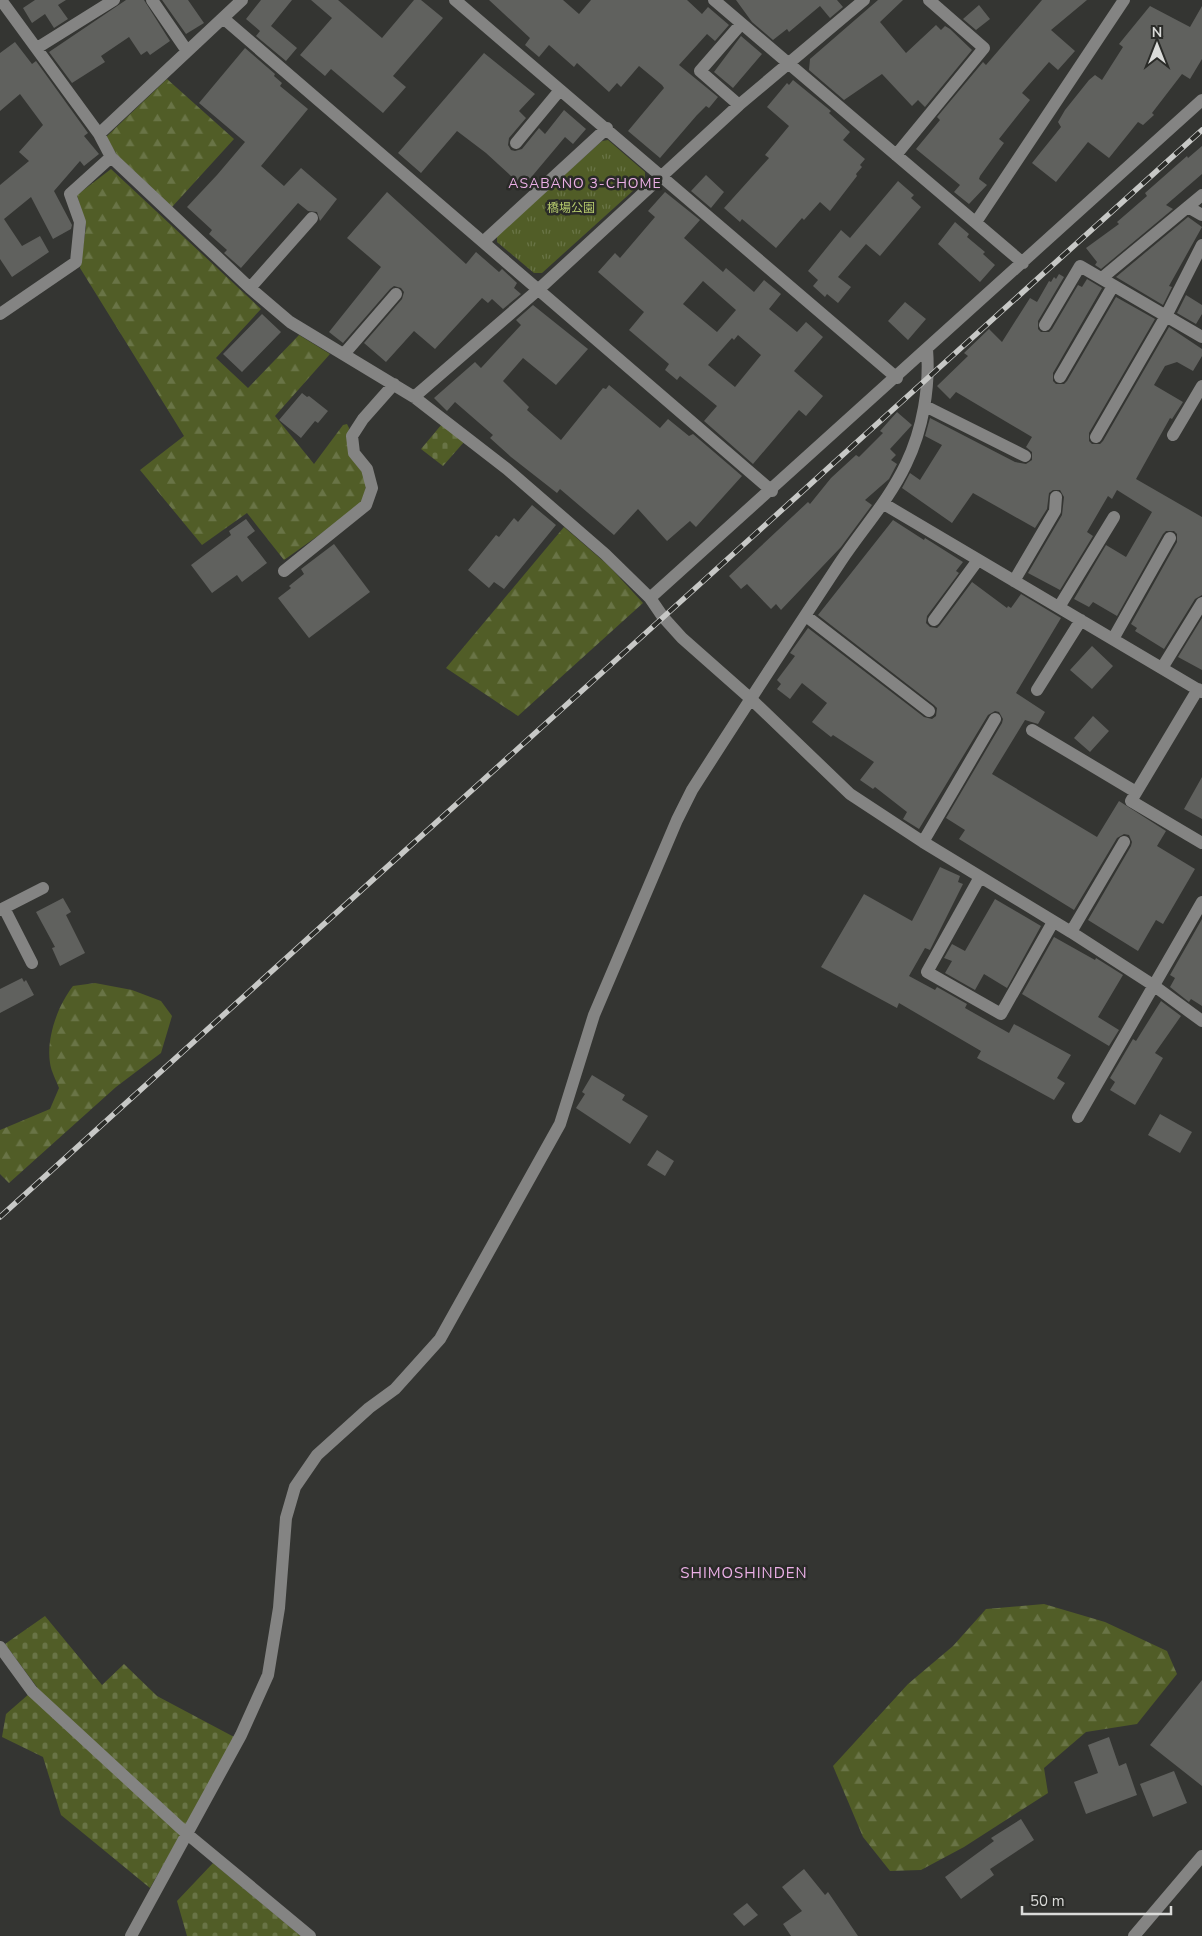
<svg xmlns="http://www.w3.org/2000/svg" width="1202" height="1936" font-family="'Nunito Sans','Noto Sans JP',sans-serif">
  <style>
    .forest { fill: url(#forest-firs) }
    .cemetery { fill: url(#cemetery-stones) }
    .park { fill: url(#park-tufts) }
    .building { fill: #60615e; fill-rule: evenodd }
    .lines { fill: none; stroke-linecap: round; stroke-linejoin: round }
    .minor { stroke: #848483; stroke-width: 12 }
    .rail-casing { stroke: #c7c8c6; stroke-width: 5.5 }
    .rail { stroke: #2a2b28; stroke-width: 4; stroke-dasharray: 11; stroke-linecap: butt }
    .labels { text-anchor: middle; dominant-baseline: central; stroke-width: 5; stroke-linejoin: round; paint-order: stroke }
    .park-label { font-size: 12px; fill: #b6cb6d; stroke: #2a2b28 }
    .neighbourhood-label { font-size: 14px; letter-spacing: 1px; fill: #ecb0e7; stroke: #2a2b28 }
    .quarter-label { font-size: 15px; letter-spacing: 1px; fill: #ecb0e7; stroke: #2a2b28 }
  </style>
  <defs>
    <pattern id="forest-firs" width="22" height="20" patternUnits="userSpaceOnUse" patternTransform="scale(1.25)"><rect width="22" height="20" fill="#515d27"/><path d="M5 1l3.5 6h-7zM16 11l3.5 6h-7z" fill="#697446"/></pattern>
    <pattern id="cemetery-stones" width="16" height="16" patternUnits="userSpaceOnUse" patternTransform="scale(1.25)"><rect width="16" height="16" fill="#515d27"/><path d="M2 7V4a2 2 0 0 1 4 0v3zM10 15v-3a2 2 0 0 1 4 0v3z" fill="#697446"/></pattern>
    <pattern id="park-tufts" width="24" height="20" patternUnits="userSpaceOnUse" patternTransform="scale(1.25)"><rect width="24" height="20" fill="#515d27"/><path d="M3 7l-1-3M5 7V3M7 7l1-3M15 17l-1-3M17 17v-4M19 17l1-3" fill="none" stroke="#697446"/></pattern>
  </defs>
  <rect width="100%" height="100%" fill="#343532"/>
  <path class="forest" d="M167 79 234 139 172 207 117 155 106 137Z
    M111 169 261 309 216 358 248 388 299 335 330 354 275 416 314 464 343 425 347 424 349 428 348 440 367 477 364 503 284 560 247 513 202 545 140 470 184 436 80 268 86 227 77 195Z
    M564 527 609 566 643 603 518 716 446 668Z
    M95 983 132 990 161 1001 172 1016 161 1053 116 1087 9 1183 0 1174V1130L50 1109 59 1088C56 1080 51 1071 50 1063 46 1038 58 1005 73 986Z
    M1044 1604 1105 1622 1167 1651 1177 1674 1137 1724 1086 1732 1044 1768 1048 1793 964 1847 921 1870 890 1871 863 1837 833 1766 908 1684 953 1646 986 1609Z"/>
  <path class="cemetery" d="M442 424 464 442 443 466 421 449Z
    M45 1616 102 1685 124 1664 157 1696 236 1738 150 1888 61 1815 43 1757 2 1737 6 1714 37 1687 5 1644Z
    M213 1863 301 1936H187L177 1901Z"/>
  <path class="park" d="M608 140 645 172V180L542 273H534L497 242V236L602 141Z"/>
  <path class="building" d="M35 0H66L58 5 68 19 54 28 45 14 32 23 23 8Z
    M126 0H144L170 41 150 55 147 51 141 55 129 37 101 56 105 62 72 83 49 52Z
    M162 0H188L204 23 186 34Z
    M261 0H292L271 26 297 48 286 61 256 36 260 31 246 19Z
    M311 0H338L382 38 414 0H421L443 18 393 76 406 87 383 113 331 69 325 76 300 55 332 18Z
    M489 0H563L579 14 591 0H687L702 14 708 7 729 25 715 41 707 34 679 65 718 97 709 108 706 106 697 115 660 158 628 131 664 88 662 85 639 66 621 87 617 83 609 92 577 63 574 67 549 45 539 57 525 45 530 38Z
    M736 0H837L843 7 830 18 820 6 789 32 787 29 773 40 752 22Z
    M878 0H903L880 22 906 53 936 25 941 30 945 26 950 29 972 50 925 107 918 100 912 106 882 74 844 100 809 70 810 59Z
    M1042 0H1087L1051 30 1075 51 1058 70 1049 62 1022 93 1030 100 999 139 1004 143 980 176 979 179 987 185 969 204 954 192 960 185 916 149 940 120 937 117 983 62 986 65Z
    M979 5 990 19 976 30 963 19Z
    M1150 6 1190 27 1202 6V59L1190 79 1182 74 1152 113 1154 115 1143 125 1138 122 1109 158 1088 142 1056 182 1032 163 1061 127 1058 122 1065 110 1089 80 1095 75 1102 80 1123 47 1119 44Z
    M741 36 762 54 733 88 714 72Z
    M15 42 32 64 36 61 88 133 84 136 99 154 84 166 80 161 54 191 72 225 71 229 53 239 31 197 4 219 22 246 40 236 49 252 12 277 0 259V185L29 161 19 152 43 125 20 94 0 111V53Z
    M245 48 275 74 274 76 282 83 280 86 308 109 261 166 284 186 301 168 337 199 320 221 317 212 308 211 298 203 241 268 224 253 227 250 209 234 212 230 187 207 217 175 245 142 199 103Z
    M484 53 535 94 519 111 526 118 509 138 508 145 511 150 515 151 522 149 539 128 545 134 564 110 586 129 573 144 565 137 523 187 486 153 457 131 421 173 398 153Z
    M793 80 831 111 829 113 850 132 843 140 865 159 860 165 862 167 856 174 857 176 830 211 820 202 804 220 802 218 776 248 742 219 740 222 724 208 769 158 765 155 789 126 767 107 787 83 789 85Z
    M1202 146V174L1166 205 1173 209 1101 269 1095 265 1097 262 1086 248 1119 224 1117 222 1147 196 1145 193 1187 156 1188 158Z
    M706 175 724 192 711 208 691 191Z
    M898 181 914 195 911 198 921 207 880 256 866 244 838 277 851 287 838 303 827 294 825 297 813 286 818 280 808 271 841 230 850 238Z
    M387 192 466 264 476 252 499 272 502 269 517 283 514 288 521 294 503 309 492 299 488 303 482 298 435 349 414 331 386 362 364 343 402 299 404 292 401 288 394 286 390 289 343 343 329 332 381 267 347 238Z
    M665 192 700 220 684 238 723 272 726 268 754 292 764 280 781 294 769 309 797 332 806 322 823 337 794 371 823 396 806 416 799 410 753 464 704 421 717 406 680 376 677 380 665 370 669 364 629 330 644 312 598 272 615 253 620 258 655 217 648 211ZM703 281 736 310 717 332 683 304ZM738 335 761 355 735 387 708 365 732 338 734 340Z
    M1188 217 1202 227 1169 286 1172 287 1163 305 1116 277Z
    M955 222 969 234 967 237 985 252 983 254 995 265 980 282 938 244Z
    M1059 274 1064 277 1038 321V329L1041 332H1049L1052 329 1078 285 1082 287 1087 279 1102 288 1053 373V381L1056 384H1064L1067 381 1116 297 1155 319 1089 433V441L1092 444H1100L1103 441 1169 327 1202 349V356L1193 371 1177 362 1165 366 1154 385 1183 402 1172 419 1170 418 1136 479 1202 517V595L1195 599 1164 649 1135 631 1137 628 1131 624 1177 542V534L1174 531H1166L1163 534 1117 616 1093 602 1089 607 1074 599 1106 545 1126 557 1152 512 1117 490 1112 499 1108 496 1087 532 1093 536 1060 590 1028 573 1062 515 1064 497 1060 490H1053L1049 493 1047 509 1035 528 973 493 952 523 902 488 910 473 920 480 942 445 925 436 930 418 1015 462 1026 464 1032 460V452L1026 447 1032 437 956 392 950 399 937 386 968 356 964 353 989 329 1002 342 1030 298 1037 302 1049 281 1051 282 1054 277 1056 279Z
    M1186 295 1202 305V314L1196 324 1177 313Z
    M905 302 926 319 908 340 888 321Z
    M533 305 588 349 556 385 523 358 503 381 529 407 527 410 561 440 603 388 606 389 609 385 660 428 668 419 689 436 693 434 742 476 696 527 690 521 667 541 638 509 614 535 560 489 557 493 511 457 490 438 493 435 455 402 447 411 434 398 475 362 481 368 521 325 516 320Z
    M262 314 281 332 242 372 223 354Z
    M302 393 307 397 309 396 328 411 318 423 315 421 301 438 279 420Z
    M897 412 912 425 890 449 896 455 891 460 897 464 889 479 865 500 872 505 841 547 781 610 776 604 771 609 747 584 741 589 729 576 808 502 810 504 831 478 856 455 859 457 883 433 880 431Z
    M532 505 556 525 504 589 494 582 489 588 468 570 496 535 499 537 514 518 518 522Z
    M246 519 255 531 247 537 267 563 242 582 237 575 212 593 191 565 231 535 229 531Z
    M893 520 924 540 925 538 963 562 956 571 959 573 927 616 926 623 930 627 937 628 940 625 972 582 1007 608 1008 606 1011 608 1021 594 1061 618 1016 693 1045 712 1038 724 1025 720 992 774 1097 837 1119 801 1166 831 1157 846 1195 869 1163 924 1156 920 1138 951 1088 920 1131 846 1132 842 1129 835 1124 834 1117 838 1074 910 959 839 965 830 946 818 1002 723 1003 719 999 712 995 711 988 715 919 829 903 819 907 812 875 787 873 789 860 780 874 762 833 735 831 737 812 722 827 703 802 683 790 699 777 689 781 684 777 680 795 656 790 653 808 628 924 717 932 719 936 716 937 708 934 705 818 615Z
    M334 544 370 592 309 638 278 598 291 588 289 586 304 574 301 569Z
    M1202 618V670L1178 657Z
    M1092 646 1113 666 1092 689 1070 670Z
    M1093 716 1109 731 1090 752 1074 738Z
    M1202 777V819L1184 809Z
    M940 867 960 876 958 882 963 884 930 950 925 948 909 976 935 990 937 987 967 1004 965 1008 1009 1033 1014 1024 1071 1055 1057 1078 1065 1083 1054 1100 977 1058 981 1051 899 1003 897 1008 821 967 864 894 912 921Z
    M63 898 71 912 66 915 85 953 60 966 52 948 55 947 36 912Z
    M995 899 1041 926 1007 988 984 974 975 990 945 973 952 961 944 958 952 944 965 951Z
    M1202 919V1006L1191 999 1189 1002 1170 987 1175 978 1170 975Z
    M1054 937 1095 960 1096 958 1123 975 1098 1017 1119 1030 1109 1046 1022 994Z
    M22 978 24 982 26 980 34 995 0 1013V989Z
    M1161 1001 1181 1016 1155 1053 1163 1058 1135 1105 1110 1090 1115 1082 1110 1078 1133 1039 1136 1041Z
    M592 1075 625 1095 622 1100 648 1116 630 1144 576 1108 585 1094 582 1092Z
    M1160 1114 1192 1132 1180 1153 1148 1135Z
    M657 1150 674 1161 665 1176 647 1165Z
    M1202 1680V1786L1150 1745Z
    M1109 1737 1119 1766 1126 1763 1137 1795 1086 1814 1074 1782 1098 1773 1088 1745Z
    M1174 1771 1187 1803 1153 1817 1140 1784Z
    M1021 1819 1034 1840 990 1869 994 1875 961 1899 945 1877 994 1841 991 1838Z
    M804 1869 825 1895 828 1892 858 1936H791L783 1924 802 1911 782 1887Z
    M747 1903 758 1915 744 1926 733 1914Z"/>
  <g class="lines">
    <path class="minor" d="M1 0 99 134 111 157 250 288 290 322 414 397 507 469 605 554 650 598 663 617 682 638 751 699 850 794 923 842 1071 932 1153 985 1202 1021
      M152 0 187 51
      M455 0 897 378
      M714 0 1023 263
      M223 18 772 491
      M37 48 114 0
      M739 105 700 71 741 24
      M99 134 242 0
      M516 143 560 90
      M896 155 984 48 929 0
      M1188 207 1202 215
      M976 222 1124 0
      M483 242 607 128
      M1102 278 1202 195
      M250 288 312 218
      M0 314 76 262 80 222 70 194 111 157
      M1045 325 1080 266 1202 337
      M344 354 396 294
      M1060 377 1113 286
      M414 397 539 289 739 105 864 0
      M925 406 1025 456
      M1173 435 1202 386
      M1096 437 1166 316 1202 245
      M884 504 1202 692
      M284 571 366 505 372 488 367 469 354 453 352 436 363 419 394 384
      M1014 581 1055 511 1056 497
      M650 598 1202 100
      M1059 607 1114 517
      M806 616 929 711
      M934 620 978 560
      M1113 639 1170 538
      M1162 668 1202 603
      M1198 689 1131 801 1202 843
      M1037 690 1081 620
      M1032 730 1136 792
      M923 842 995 719
      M980 877 927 972 1001 1014 1053 922
      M4 908 32 963
      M0 910 43 888
      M1071 932 1124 842
      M1078 1117 1202 902
      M0 1647 32 1691 186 1833 310 1936
      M131 1936 241 1735 268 1675 279 1608 286 1518 295 1487 317 1455 369 1408 395 1389 440 1339 560 1124 594 1015 677 820 692 790C741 713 791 637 841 561 863 528 889 500 906 464 923 429 930 387 927 349
      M1134 1936 1202 1856"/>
    <defs>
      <path id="rail" d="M0 1217 1202 130"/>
    </defs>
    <use href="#rail" class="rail-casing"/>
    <use href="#rail" class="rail"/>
  </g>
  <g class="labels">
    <g class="park-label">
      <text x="571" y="208">橋場公園</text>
    </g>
    <g class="neighbourhood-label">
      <text x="585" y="183">ASABANO 3-CHOME</text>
    </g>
    <g class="quarter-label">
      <text x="744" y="1573">SHIMOSHINDEN</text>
    </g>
  </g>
  <g transform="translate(1157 45)" stroke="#2a2b28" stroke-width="4" paint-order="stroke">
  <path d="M0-4L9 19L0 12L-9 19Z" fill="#dadbd9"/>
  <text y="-8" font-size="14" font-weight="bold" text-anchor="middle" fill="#dadbd9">N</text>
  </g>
  <path d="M1022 1906v8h149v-8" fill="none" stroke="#dadbd9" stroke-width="2.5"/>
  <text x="1030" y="1906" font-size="15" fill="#dadbd9" stroke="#2a2b28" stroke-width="4" paint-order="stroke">50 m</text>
</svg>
